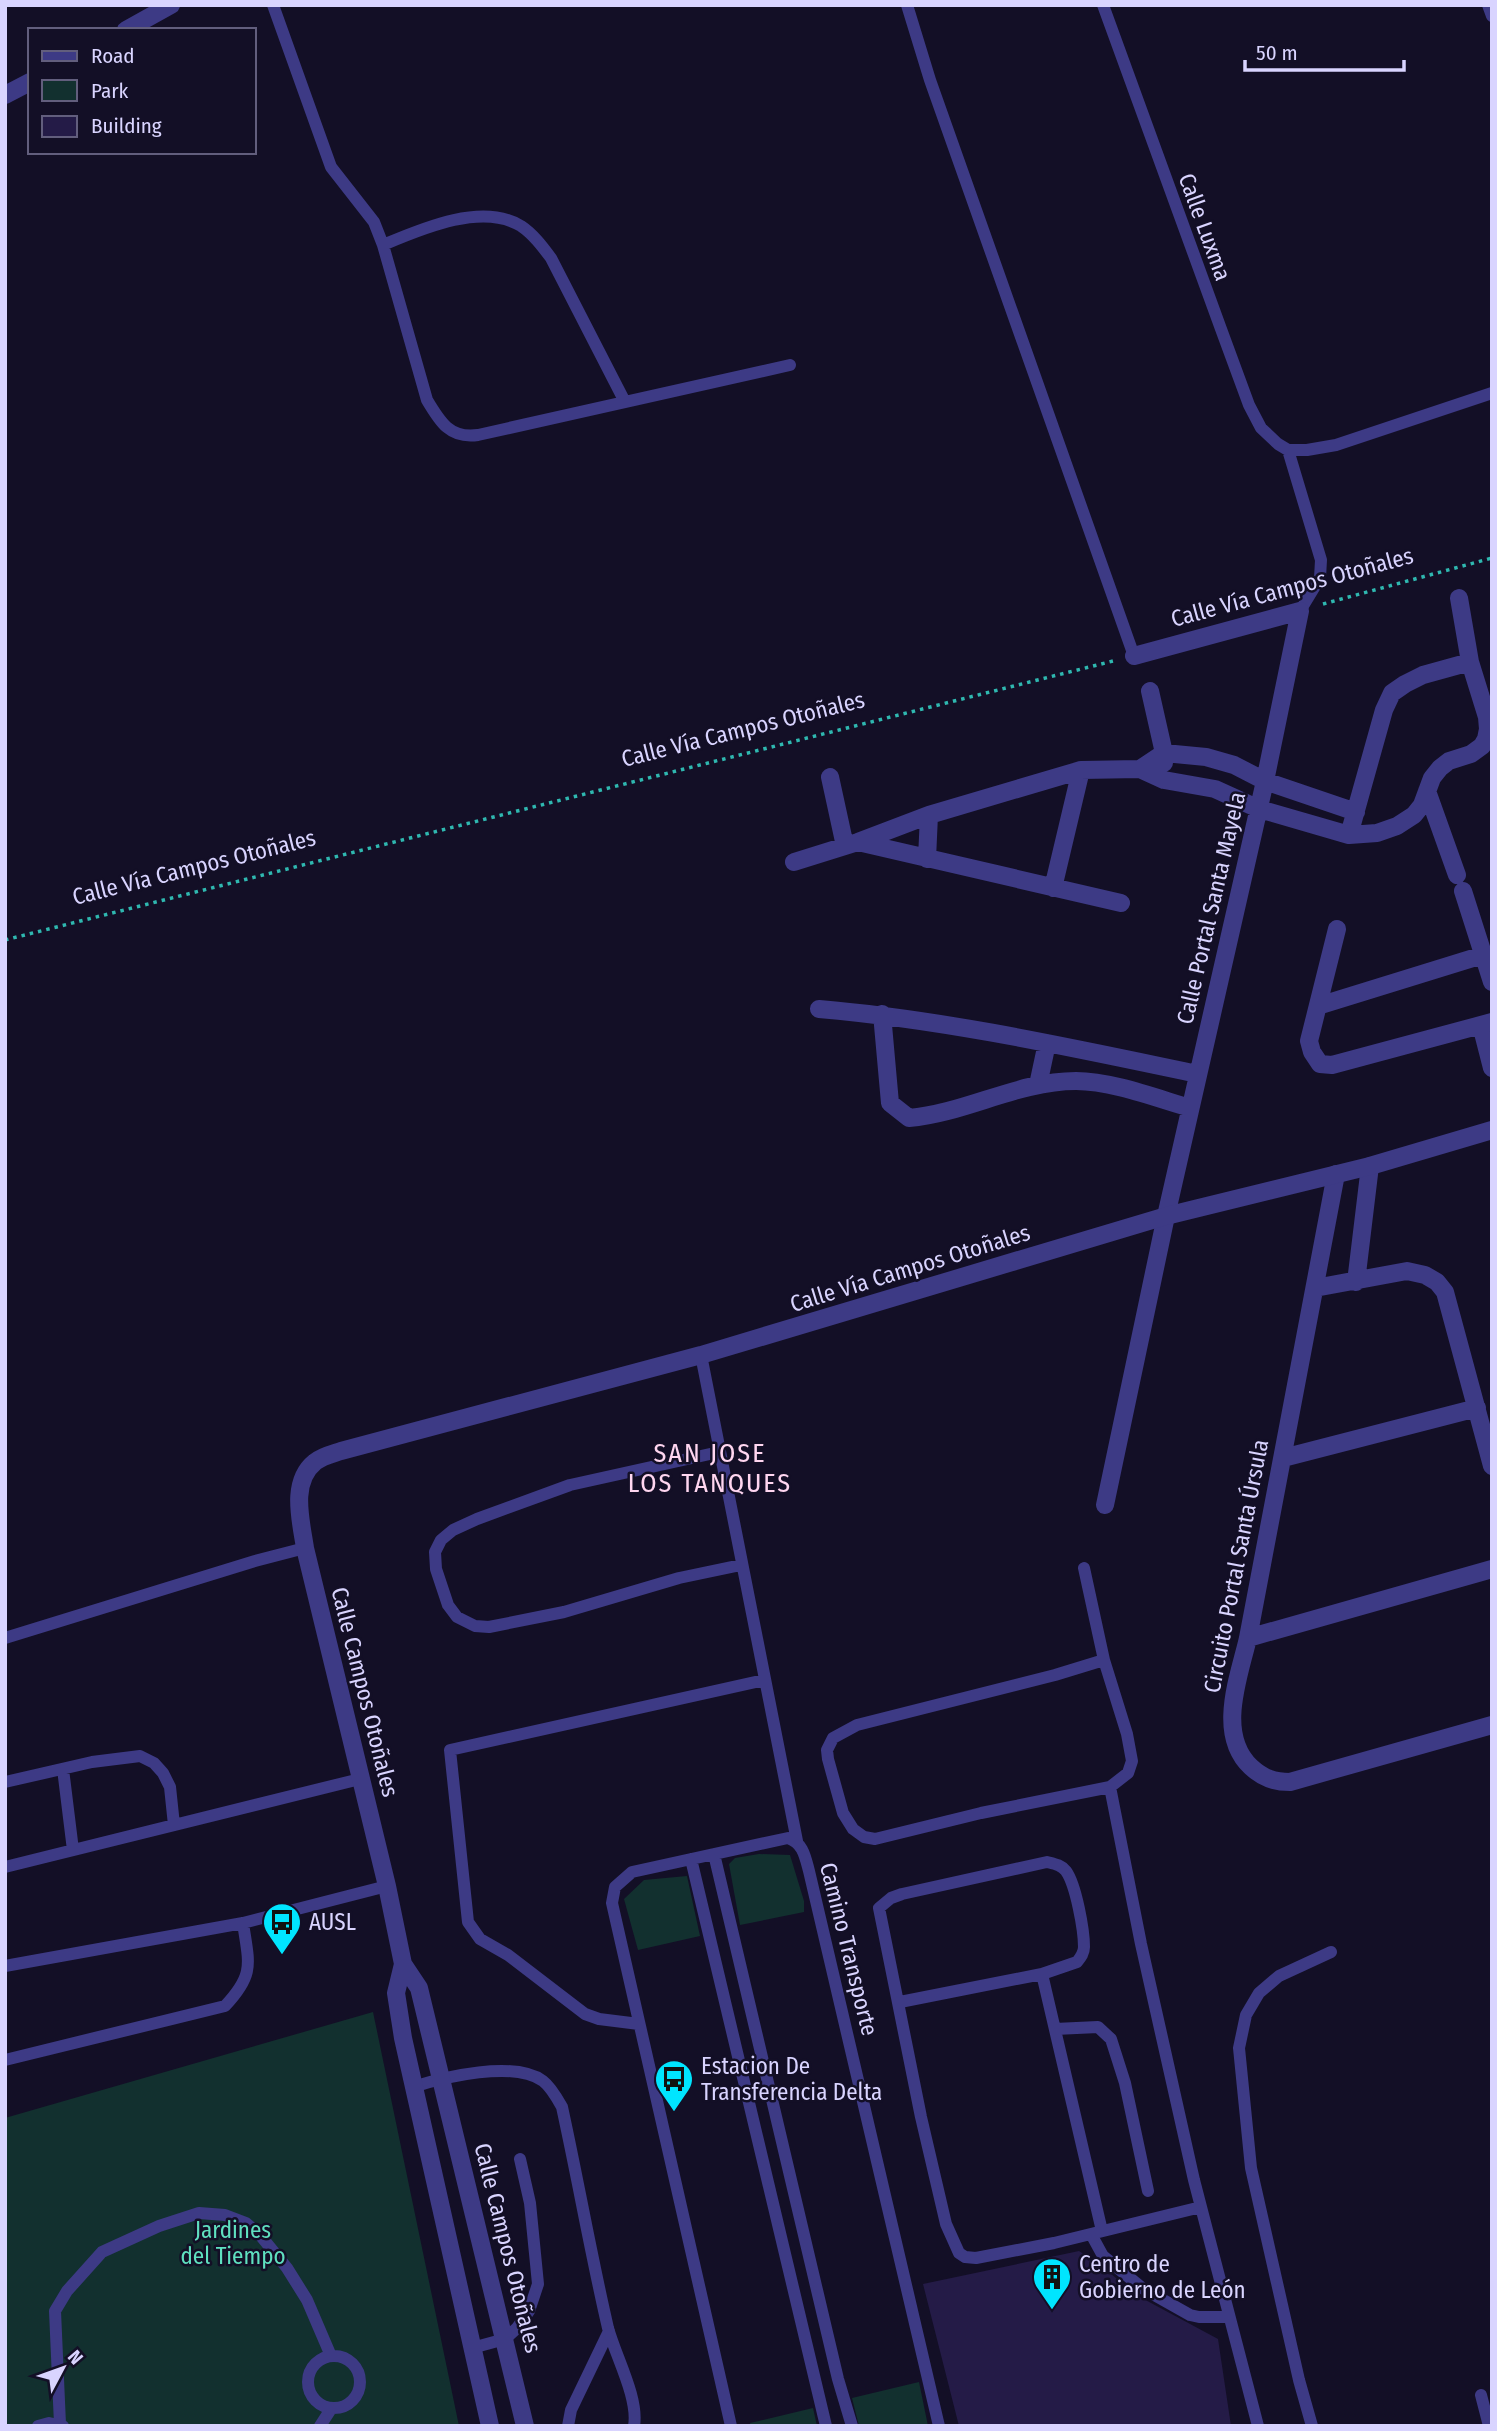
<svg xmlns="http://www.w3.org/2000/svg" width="1497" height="2431" font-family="'Fira Sans Condensed',sans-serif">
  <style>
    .green { fill: #12302f }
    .building { fill: #241b47 }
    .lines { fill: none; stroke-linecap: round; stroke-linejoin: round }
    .path { stroke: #2fb8b0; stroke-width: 3.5; stroke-dasharray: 3.5 5; stroke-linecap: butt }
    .service { stroke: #3d3a85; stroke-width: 12 }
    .minor { stroke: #3d3a85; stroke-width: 18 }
    .tertiary { stroke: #3d3a85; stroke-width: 18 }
    .labels { text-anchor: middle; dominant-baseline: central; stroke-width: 5; stroke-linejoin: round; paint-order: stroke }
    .street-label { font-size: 23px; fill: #d9d4ff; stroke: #130f26 }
    .poi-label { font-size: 23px; fill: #d9d4ff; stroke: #130f26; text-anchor: start }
    .park-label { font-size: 23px; fill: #5fe0c0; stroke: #130f26 }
    .quarter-label { font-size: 26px; letter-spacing: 2px; fill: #ffd6f0; stroke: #130f26 }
  </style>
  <rect width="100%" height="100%" fill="#130f26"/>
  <path class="green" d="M759 1854 790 1855 804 1901V1912L740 1925 729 1864 735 1858Z
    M687 1876 700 1936 638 1950 624 1899 644 1880Z
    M373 2012 459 2426H5V2118Z
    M919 2382 928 2426H859L852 2398Z
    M813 2408 817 2426H751L750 2423Z"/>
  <path class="building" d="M1079 2251 1100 2265 1138 2296 1218 2339 1231 2426H959L923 2284Z"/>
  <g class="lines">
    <path class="path" d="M1323 604 1492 558
      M5 940 1117 660"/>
    <path class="service" d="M273 5 331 167 374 222 383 245 427 400C440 422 450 439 478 435L790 365
      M907 5 930 80 1134 656
      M1103 5 1221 329 1249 405 1261 428 1278 444 1288 450H1307L1336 445 1492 393
      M1488 5 1492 16
      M383 245C421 229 482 202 521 226 533 234 542 246 551 258L625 402
      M1288 450 1321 560 1320 578 1300 611
      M701 1355 797 1841
      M719 1452 570 1485 477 1519 453 1530 441 1540 435 1552 436 1569 448 1605 457 1617 475 1626 489 1627 564 1612 679 1578 741 1565
      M1084 1568 1104 1660 1127 1734 1132 1761 1128 1773 1110 1787 981 1813 875 1839 864 1837 853 1829 843 1813 828 1759 827 1750 833 1738 857 1725 1055 1675 1104 1660
      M5 1638 255 1561 305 1548
      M63 1769 73 1850
      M5 1782 92 1762 140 1756 154 1763 163 1773 170 1787 174 1825
      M1110 1787 1141 1944 1194 2180 1258 2426
      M714 1854 838 2379 852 2426
      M691 1859 826 2426
      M5 1867 360 1779
      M5 1966 243 1923 387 1886
      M1042 1974 1102 2231
      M900 2002 1042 1974 1077 1962C1081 1957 1084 1953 1084 1947 1084 1930 1076 1885 1066 1871 1061 1865 1055 1864 1047 1862L902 1894 891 1898 879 1908 921 2117 946 2224 959 2253 965 2257 976 2258 1054 2243 1201 2207
      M639 2024 599 2019 585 2014 508 1955 480 1939 468 1922 450 1750 764 1680
      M1055 2029 1098 2027 1111 2039 1125 2083 1148 2191
      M5 2060 225 2006C255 1974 249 1964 243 1923
      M413 2087C444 2077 514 2060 543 2081 551 2087 557 2098 562 2107 578 2180 591 2255 608 2328 615 2355 639 2398 634 2426
      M1091 2234 1103 2256 1142 2288 1190 2315 1199 2317H1229
      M472 2348 505 2339 517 2328 529 2311 538 2284 530 2203 520 2159
      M308 2382a26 26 0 1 1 52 0a26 26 0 1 1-52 0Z
      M1481 2395 1489 2426
      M60 2424 55 2311 67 2291 102 2252 159 2226 199 2213 225 2215 246 2223 260 2235 287 2268 307 2300 331 2356
      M38 2426 49 2423 63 2426
      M320 2426 331 2409
      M568 2426 571 2410 609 2331
      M731 2426 612 1903 615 1887 632 1872 788 1838C803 1843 805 1856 809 1871L939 2426
      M1312 2426 1299 2380 1251 2168 1239 2048 1246 2015 1259 1993 1279 1976 1331 1952"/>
    <path class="minor" d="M126 30 171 5
      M5 95 30 82
      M1150 691 1164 753V763
      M1140 769 1164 753 1206 757 1234 765 1265 781 1356 812
      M830 777 845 846
      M1427 791 1457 875
      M1349 835 1384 710 1392 693 1405 684 1423 675 1470 662
      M858 842 1121 903
      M927 859 929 815
      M794 862 858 842 929 815 1081 770 1140 769 1164 780 1215 789 1259 809 1349 835 1377 833 1397 826 1414 815 1422 805 1432 778 1440 768 1449 761 1471 754 1482 746 1486 739 1488 729 1487 717 1470 662 1459 598
      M1053 888 1081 770
      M1463 891 1492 982
      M1337 929 1309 1041 1312 1052 1320 1064 1332 1065 1492 1022
      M1318 1006 1483 955
      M819 1009C947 1020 1073 1048 1198 1074
      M882 1014 890 1103 909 1118C966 1113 1018 1081 1076 1081 1111 1081 1156 1098 1190 1108
      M1481 1025 1492 1068
      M1038 1085 1047 1043
      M1336 1174 1248 1638C1239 1677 1216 1734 1251 1767 1263 1778 1274 1782 1290 1782L1492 1725
      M1356 1282 1370 1166
      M1315 1288 1407 1271 1425 1275 1437 1282 1445 1292 1492 1466
      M1283 1458 1477 1408
      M1105 1505 1166 1216 1265 781 1300 611 1134 656
      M1248 1638 1492 1569"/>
    <path class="tertiary" d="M403 1964 419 1988 525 2426
      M490 2426 403 2038 396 1993 403 1964 387 1886 305 1548C301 1521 290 1482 315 1462 322 1456 332 1454 341 1451L701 1355 1166 1216 1370 1166 1492 1130"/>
  </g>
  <defs>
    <symbol id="bus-pin" viewBox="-11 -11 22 30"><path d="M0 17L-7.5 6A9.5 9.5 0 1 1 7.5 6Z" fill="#00e5ff" stroke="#130f26"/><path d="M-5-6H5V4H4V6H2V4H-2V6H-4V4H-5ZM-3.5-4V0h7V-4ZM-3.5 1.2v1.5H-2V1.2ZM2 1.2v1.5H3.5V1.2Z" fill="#111"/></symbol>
    <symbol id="building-pin" viewBox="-11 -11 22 30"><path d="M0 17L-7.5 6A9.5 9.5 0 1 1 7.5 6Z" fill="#00e5ff" stroke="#130f26"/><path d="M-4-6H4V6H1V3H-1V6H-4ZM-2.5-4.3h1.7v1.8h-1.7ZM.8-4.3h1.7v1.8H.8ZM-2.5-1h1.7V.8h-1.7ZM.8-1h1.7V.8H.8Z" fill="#111"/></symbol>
  </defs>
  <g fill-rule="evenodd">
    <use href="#bus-pin" x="260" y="1900" width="44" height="60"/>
    <use href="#bus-pin" x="652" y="2057" width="44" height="60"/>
    <use href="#building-pin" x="1030" y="2255" width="44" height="60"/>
  </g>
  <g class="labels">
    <g class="street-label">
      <text transform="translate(1205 227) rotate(70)">Calle Luxma</text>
      <text transform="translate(1292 587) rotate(-15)">Calle Vía Campos Otoñales</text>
      <text transform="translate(743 729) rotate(-14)">Calle Vía Campos Otoñales</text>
      <text transform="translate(194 867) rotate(-14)">Calle Vía Campos Otoñales</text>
      <text transform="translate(1211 908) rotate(-77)">Calle Portal Santa Mayela</text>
      <text transform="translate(910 1268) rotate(-17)">Calle Vía Campos Otoñales</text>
      <text transform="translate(1236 1566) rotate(-79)">Circuito Portal Santa Úrsula</text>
      <text transform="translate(365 1692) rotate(76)">Calle Campos Otoñales</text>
      <text transform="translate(849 1949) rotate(76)">Camino Transporte</text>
      <text transform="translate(508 2248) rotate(76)">Calle Campos Otoñales</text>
    </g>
    <g class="poi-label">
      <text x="309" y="1922">AUSL</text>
      <text x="701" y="2066">Estacion De<tspan x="701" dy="26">Transferencia Delta</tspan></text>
      <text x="1079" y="2264">Centro de<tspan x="1079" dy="26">Gobierno de León</tspan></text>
    </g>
    <g class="park-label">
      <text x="233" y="2230">Jardines<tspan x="233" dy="26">del Tiempo</tspan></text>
    </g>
    <g class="quarter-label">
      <text x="710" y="1453">SAN JOSE<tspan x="710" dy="30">LOS TANQUES</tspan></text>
    </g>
  </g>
  <rect width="1497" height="2431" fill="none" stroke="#d9d4ff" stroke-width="14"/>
  <rect x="28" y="28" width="228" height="126" fill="#130f26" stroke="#625e7d" stroke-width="2"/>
  <rect x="42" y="51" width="35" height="10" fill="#3d3a85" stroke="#625e7d" stroke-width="2"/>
  <text x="91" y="63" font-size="21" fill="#d9d4ff">Road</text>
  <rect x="42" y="80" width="35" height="21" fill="#12302f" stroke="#625e7d" stroke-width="2"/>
  <text x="91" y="98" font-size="21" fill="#d9d4ff">Park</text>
  <rect x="42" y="116" width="35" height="21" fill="#241b47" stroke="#625e7d" stroke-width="2"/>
  <text x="91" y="133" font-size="21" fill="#d9d4ff">Building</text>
  <g transform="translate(63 2368) rotate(49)" stroke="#130f26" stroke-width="5" paint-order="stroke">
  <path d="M0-5L12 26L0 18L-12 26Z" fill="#d9d4ff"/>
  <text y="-10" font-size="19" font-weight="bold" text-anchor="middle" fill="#d9d4ff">N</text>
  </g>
  <path d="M1245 60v10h159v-10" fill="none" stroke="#d9d4ff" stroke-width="3.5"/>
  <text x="1256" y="60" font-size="21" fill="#d9d4ff" stroke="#130f26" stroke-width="5" paint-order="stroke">50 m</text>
</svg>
